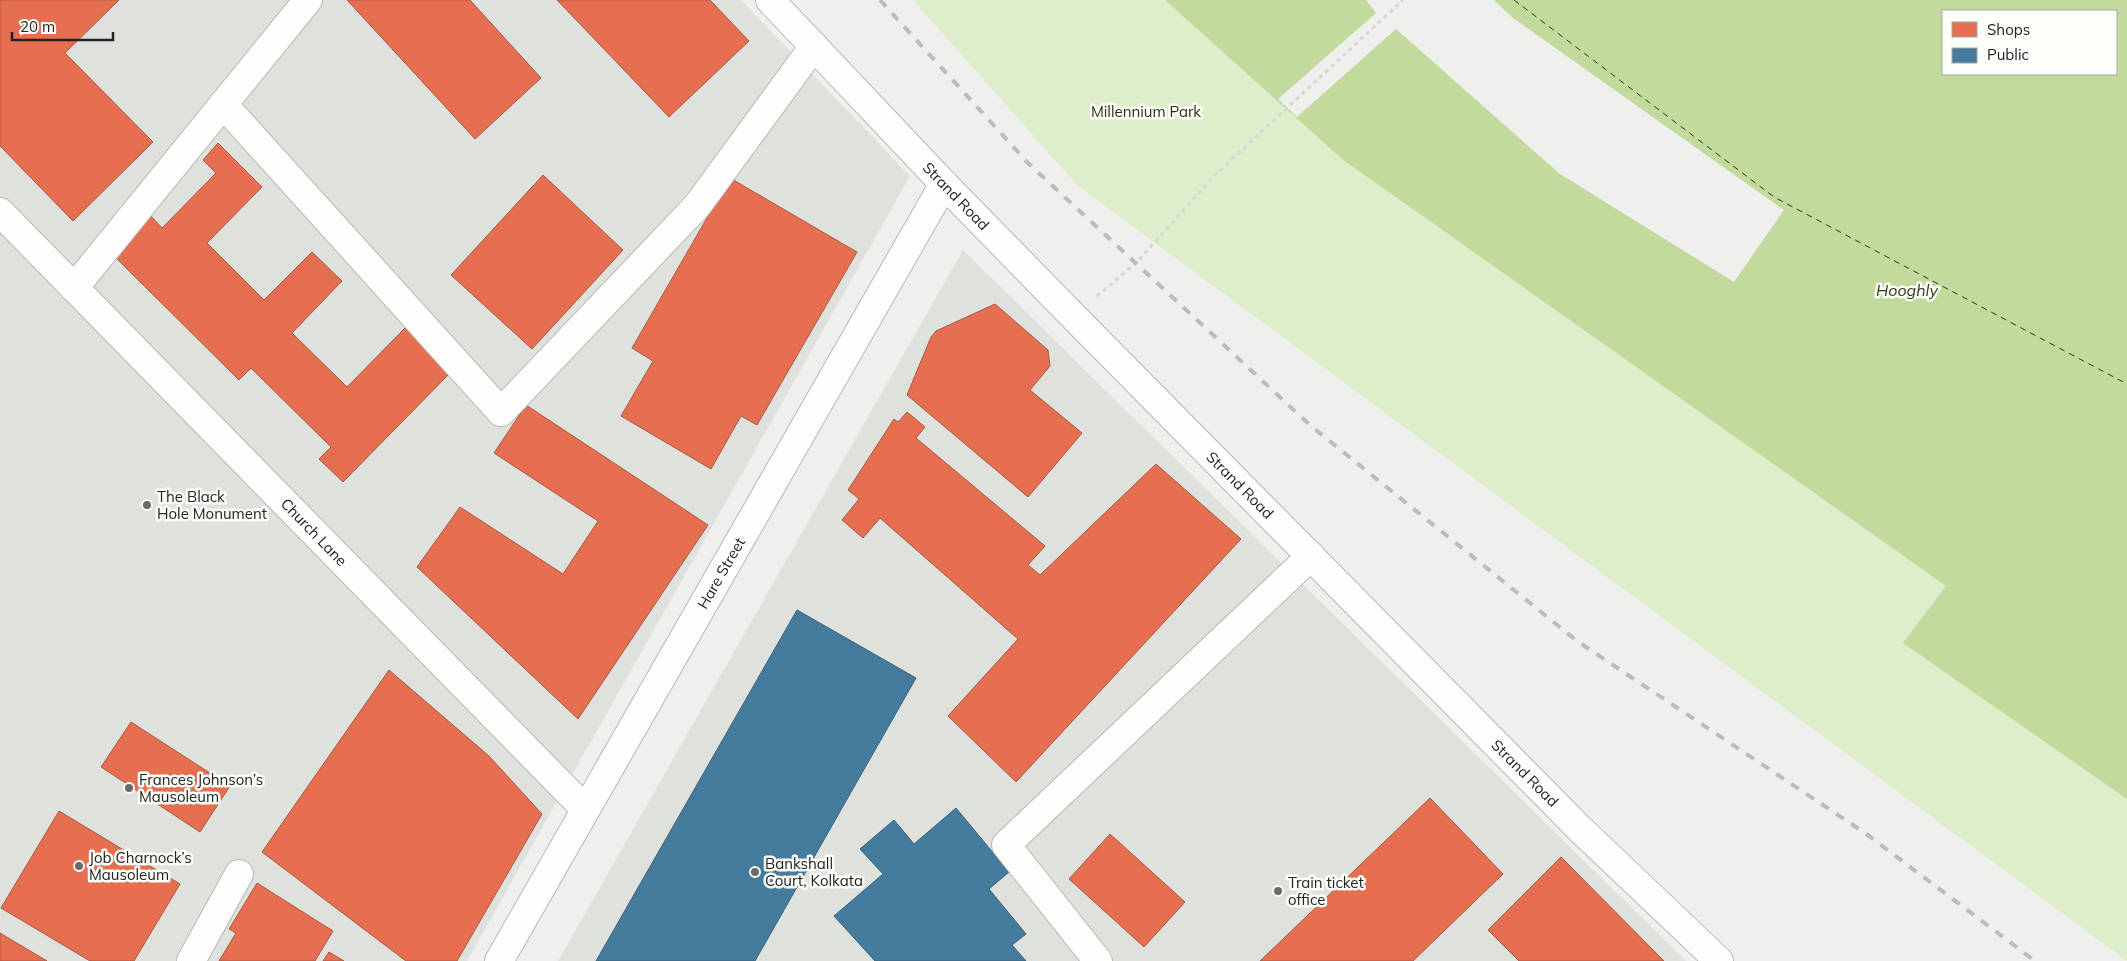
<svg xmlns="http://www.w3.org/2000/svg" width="2127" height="961" font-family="Mulish,sans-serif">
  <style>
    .built { fill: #dfe2dc }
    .green { fill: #deedca }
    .water { fill: #c2da9c; fill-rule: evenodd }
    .pier { fill: #efefee }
    .shops { fill: #e76f51; stroke: #ac5843 }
    .public { fill: #457b9d; stroke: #3a6178 }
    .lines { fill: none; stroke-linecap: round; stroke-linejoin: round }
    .ferry { stroke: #2d3a16; stroke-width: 1; stroke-dasharray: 6 5; stroke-linecap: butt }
    .minor-casing { stroke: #b7b7b6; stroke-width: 30 }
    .major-casing { stroke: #b7b7b6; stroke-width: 30 }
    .path { stroke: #d6d7d6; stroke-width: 3; stroke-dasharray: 4 4; stroke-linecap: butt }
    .minor { stroke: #fdfdfc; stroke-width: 28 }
    .major { stroke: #fdfdfc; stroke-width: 28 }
    .rail { stroke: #bcbcbc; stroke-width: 4; stroke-dasharray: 9 9; stroke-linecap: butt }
    .poi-dot { fill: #6a6a69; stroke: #fcfefa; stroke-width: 2 }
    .labels { text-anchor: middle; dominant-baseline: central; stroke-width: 5; stroke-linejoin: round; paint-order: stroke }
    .park-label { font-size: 15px; fill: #26330e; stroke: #fcfefa }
    .street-label { font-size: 15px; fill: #222322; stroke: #fcfefa }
    .poi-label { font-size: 15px; fill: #222322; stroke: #fcfefa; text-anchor: start }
    .water-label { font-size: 16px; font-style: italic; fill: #2d3a16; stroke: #fcfefa }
  </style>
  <rect width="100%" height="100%" fill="#efefee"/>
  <path class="built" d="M0 0H741L910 176 467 961H0Z
    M963 250 1686 961H558Z"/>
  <path class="green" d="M913 0H1178L1278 99 1414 210 1946 586 2127 711V961L1078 186Z"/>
  <path class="water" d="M1165 0H2127V799L1903 643 1946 586 1342 159ZM1943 11H2116V74H1943Z"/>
  <path class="pier" d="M1366 0H1494L1513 18 1784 210 1734 282 1560 174 1396 29 1297 117 1278 99 1376 13Z"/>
  <path class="shops" d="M0 0H119L65 53 153 142 73 221 0 146Z
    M347 0H470L541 78 475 139Z
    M557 0H710L749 41 669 117Z
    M218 143 262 187 207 243 264 300 312 252 342 281 292 333 347 387 405 328 450 373 343 482 319 459 331 447 251 368 239 380 111 253 149 214 162 228 216 173 203 160Z
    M543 175 623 250 532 349 451 275Z
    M730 178 857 252 757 425 741 416 711 469 621 416 653 361 632 348Z
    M995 304 1048 350 1050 366 1030 390 1082 433 1028 497 907 395 931 337 936 331Z
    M526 405 708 525 578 719 417 567 460 507 563 574 598 521 494 453Z
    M907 412 925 427 916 438 1045 546 1028 565 1040 575 1156 464 1241 539 1016 782 948 716 1018 639 880 518 863 538 842 520 859 499 848 490 894 419 898 422Z
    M389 670 489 756 542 814 457 961H406L262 852Z
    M131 722 230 786 200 832 101 767Z
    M1430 798 1503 874 1413 961H1260Z
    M59 811 180 884 134 961H90L1 908Z
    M1110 834 1185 902 1144 947 1069 879Z
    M1561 857 1664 961H1519L1488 930Z
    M257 883 333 931 315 961H219L236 933 229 929Z
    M0 933 47 961H0Z
    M329 952 344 961H323Z"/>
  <path class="public" d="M797 610 916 678 755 961H596Z
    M956 808 1009 872 989 889 1026 934 1012 945 1026 961H875L834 916 883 874 860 849 894 820 914 844Z"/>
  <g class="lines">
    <path class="ferry" d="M1514 0 1774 197 2127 384"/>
    <defs>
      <path id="minor" d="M223 104 501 412 697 206 814 46
        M0 212 585 809
        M74 288 308 0
        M191 961 239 874
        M499 961 944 184
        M1098 961 1006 845 1311 556"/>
      <path id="major" d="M770 0 944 184 1073 316 1579 828 1719 961"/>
    </defs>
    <use href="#minor" class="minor-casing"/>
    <use href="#major" class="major-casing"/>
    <path class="path" d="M1097 296 1136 263 1214 176 1403 0"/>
    <use href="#minor" class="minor"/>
    <use href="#major" class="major"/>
    <path class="rail" d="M880 0 1028 163 1311 426 1577 641 1865 833 2035 961"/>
  </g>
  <g class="poi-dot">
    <circle cx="147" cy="505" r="5"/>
    <circle cx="129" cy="788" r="5"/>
    <circle cx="79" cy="866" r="5"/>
    <circle cx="755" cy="872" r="5"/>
    <circle cx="1278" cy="891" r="5"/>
  </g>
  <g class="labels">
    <g class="park-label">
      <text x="1146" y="111">Millennium Park</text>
    </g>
    <g class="street-label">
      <text transform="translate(956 196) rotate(46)">Strand Road</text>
      <text transform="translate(1240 485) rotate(45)">Strand Road</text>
      <text transform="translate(314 532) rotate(46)">Church Lane</text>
      <text transform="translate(721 573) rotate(-60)">Hare Street</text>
      <text transform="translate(1525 773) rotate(45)">Strand Road</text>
    </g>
    <g class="poi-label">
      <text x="157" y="496">The Black<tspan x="157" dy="17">Hole Monument</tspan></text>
      <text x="139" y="779">Frances Johnson’s<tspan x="139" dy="17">Mausoleum</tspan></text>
      <text x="89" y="857">Job Charnock’s<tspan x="89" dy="17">Mausoleum</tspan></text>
      <text x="765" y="863">Bankshall<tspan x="765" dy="17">Court, Kolkata</tspan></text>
      <text x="1288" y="882">Train ticket<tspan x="1288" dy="17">office</tspan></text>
    </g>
    <g class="water-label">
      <text x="1907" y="290">Hooghly</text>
    </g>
  </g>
  <rect x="1942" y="10" width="175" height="65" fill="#fcfefa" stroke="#a5a6a4"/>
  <rect x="1952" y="22" width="25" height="15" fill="#e76f51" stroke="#a5a6a4"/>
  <text x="1987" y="35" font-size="15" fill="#222322">Shops</text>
  <rect x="1952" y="48" width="25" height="15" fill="#457b9d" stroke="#a5a6a4"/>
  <text x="1987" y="60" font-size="15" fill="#222322">Public</text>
  <path d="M12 32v8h101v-8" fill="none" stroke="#222322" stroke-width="2.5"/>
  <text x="20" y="32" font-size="15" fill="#222322" stroke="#fcfefa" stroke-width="4" paint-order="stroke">20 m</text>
</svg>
